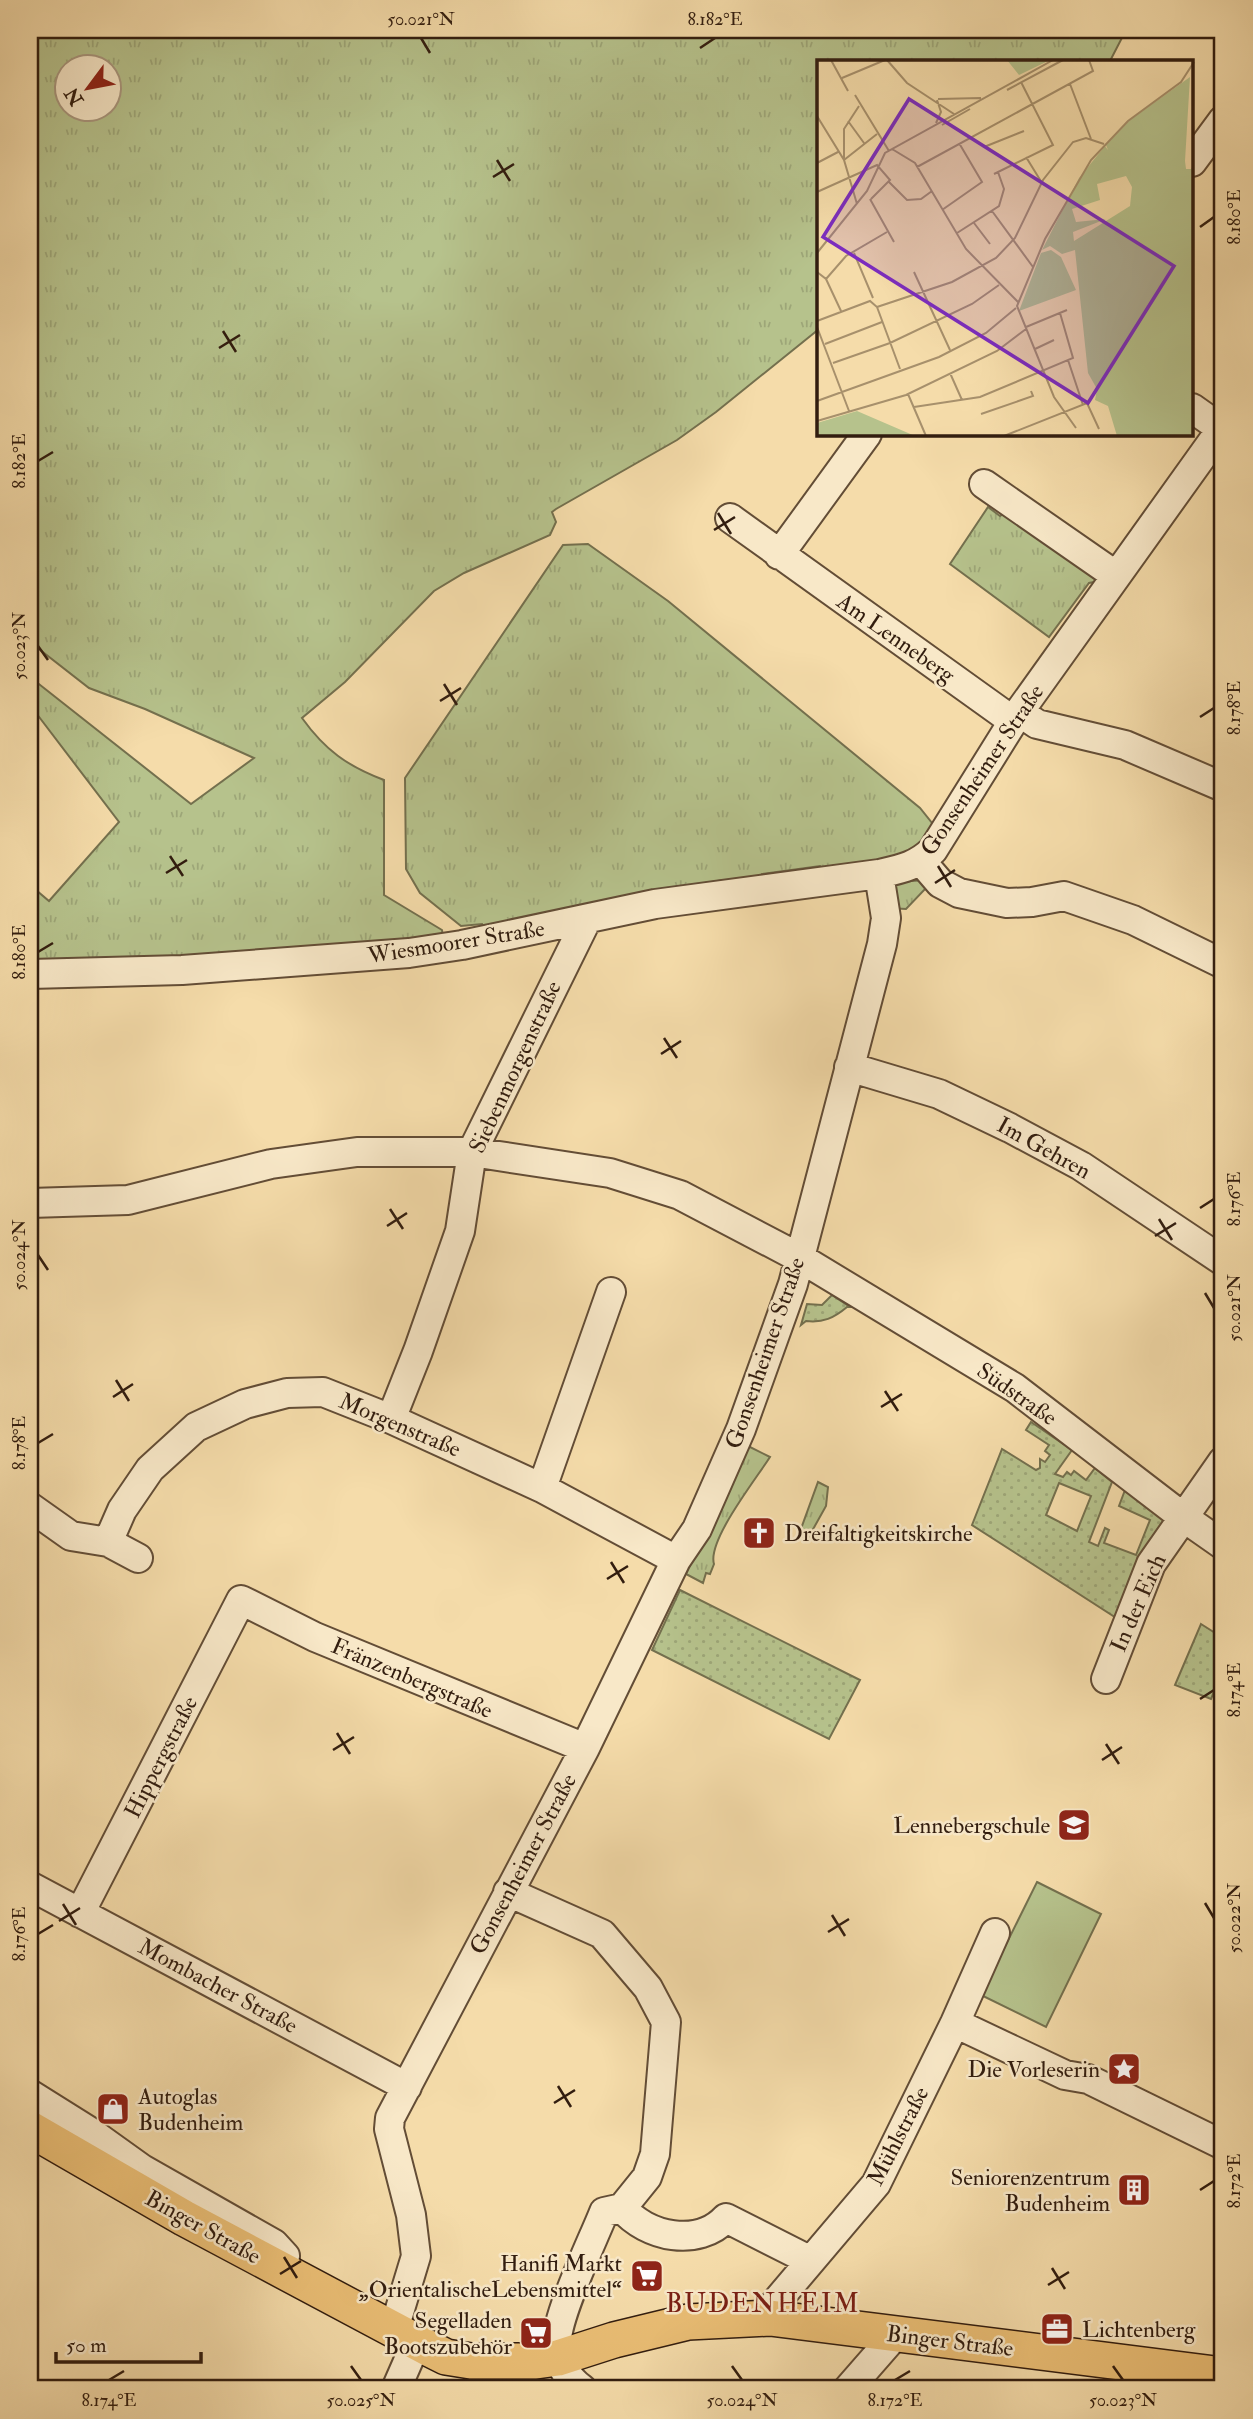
<svg xmlns="http://www.w3.org/2000/svg" width="1253" height="2419" font-family="'IM FELL Double Pica',serif">
  <style>
    .grass { fill: url(#grass-tufts); stroke: #74704e; stroke-width: 2; fill-rule: evenodd }
    .garden { fill: url(#garden-dots); stroke: #74704e; stroke-width: 2; fill-rule: evenodd }
    .pitch { fill: #b6c28c; stroke: #74704e; stroke-width: 2 }
    .lines { fill: none; stroke-linecap: round; stroke-linejoin: round }
    .minor-casing { stroke: #634d36; stroke-width: 32 }
    .major-casing { stroke: #321d0f; stroke-width: 38 }
    .minor { stroke: #f8e8c8; stroke-width: 28 }
    .major { stroke: #eabe75; stroke-width: 35 }
    .ticks { fill: none; stroke: #321d0f; stroke-width: 2.5 }
    .labels { text-anchor: middle; dominant-baseline: central; stroke-width: 5; stroke-linejoin: round; paint-order: stroke }
    .street-label { font-size: 23px; fill: #321d0f; stroke: #f8e8c8 }
    .poi-label { font-size: 23px; fill: #321d0f; stroke: #f8e8c8; text-anchor: end }
    .quarter-label { font-size: 26px; letter-spacing: 2px; fill: #7a1f14; stroke: #f8e8c8 }
    .inset-road { fill: none; stroke: #a7906c; stroke-width: 2 }
    .view { fill: #7b2cbf; fill-opacity: 0.15; stroke: #7b2cbf; stroke-width: 3.5 }
    .inset-edge { fill: none; stroke: #321d0f; stroke-width: 3.5 }
    .neatline { fill: none; stroke: #321d0f; stroke-width: 2.5 }
    .ticks-label { font-size: 18px; text-anchor: middle; fill: #321d0f }
  </style>
  <defs>
    <pattern id="grass-tufts" width="24" height="20" patternUnits="userSpaceOnUse" patternTransform="scale(1.75)"><rect width="24" height="20" fill="#b6c28c"/><path d="M3 7l-1-3M5 7V3M7 7l1-3M15 17l-1-3M17 17v-4M19 17l1-3" fill="none" stroke="#9da678"/></pattern>
    <pattern id="garden-dots" width="8" height="8" patternUnits="userSpaceOnUse" patternTransform="scale(1.75)"><rect width="8" height="8" fill="#b6c28c"/><path d="M2 2h.1M6 6h.1" fill="none" stroke="#9da678" stroke-width="1.8" stroke-linecap="round"/></pattern>
  </defs>
  <rect width="100%" height="100%" fill="#f5dcaa"/>
  <filter id="stains"><feTurbulence type="fractalNoise" baseFrequency=".00286" numOctaves="4"/><feColorMatrix values="0 0 0 0 .2 0 0 0 0 .09 0 0 0 0 .02 0 0 0 .5 -.17"/></filter>
  <radialGradient id="worn" r=".72"><stop offset=".6" stop-color="#630" stop-opacity="0"/><stop offset="1" stop-color="#630" stop-opacity=".3"/></radialGradient>
  <path class="grass" d="M30 30H1126L1110 61H819V329L716 412 677 440 556 509 552 512 556 522 550 535 464 573 434 591 345 682 302 718C325 750 347 766 384 780V895L442 930 444 943 30 967V885L49 901 119 822 30 705V677L191 804 254 758 145 709 89 688 30 642ZM66 66H108V108H66Z
    M988 507 1000 516 1008 510 1100 574 1094 582 1089 583 1049 637 950 564Z
    M588 544 668 601 920 808 936 828 914 853 827 872 820 866 762 874 753 886 737 889 723 880 638 894 484 930 482 924 461 926 420 893 406 869 405 778 563 545Z
    M927 880 928 886 906 909 889 908 895 882Z
    M746 1445 770 1457C756 1479 707 1541 714 1564L710 1574 706 1573 703 1583 686 1574Z
    M818 1482 828 1487 826 1506 807 1540 798 1537Z"/>
  <path class="garden" d="M832 1295 850 1307H847C834 1318 823 1323 806 1321L801 1325 807 1304 822 1305Z
    M1031 1422 1072 1450 1055 1474 1063 1477 1067 1472 1071 1475 1074 1471 1086 1480 1095 1468 1112 1482 1089 1542 1098 1546 1105 1528 1109 1530 1104 1543 1136 1555 1150 1520 1119 1506 1125 1490 1165 1521 1121 1621 972 1525 1002 1449 1036 1470 1040 1468V1459L1045 1462 1050 1455 1045 1451 1049 1445 1026 1430ZM1059 1483 1091 1496 1077 1531 1046 1515Z
    M680 1590 860 1680 829 1739 652 1650Z
    M1201 1624 1223 1638V1670L1211 1699 1175 1685Z"/>
  <path class="pitch" d="M1037 1882 1101 1914 1046 2027 981 1995Z"/>
  <g class="lines">
    <defs>
      <path id="minor" d="M1192 162 1223 120
        M1192 408 1223 430
        M984 484 1115 575
        M730 518 1013 721
        M779 555 867 434
        M1019 712 1037 724 1125 745 1223 787
        M922 862 940 883 959 893 1007 903 1032 902 1064 896 1133 920 1223 964
        M30 974 182 970 409 953 462 945 655 904 879 874C901 869 917 866 933 850L1019 712 1223 427
        M849 1067 939 1094 1010 1128 1081 1166 1223 1261
        M30 1203 128 1200 271 1164 357 1152H472L610 1173 680 1195 800 1258 1015 1388 1183 1517 1223 1545
        M391 1419 418 1351 460 1231 472 1152 587 919
        M542 1488 611 1292
        M30 1507 71 1536 108 1542 138 1558
        M108 1542 122 1510 150 1469 196 1427 245 1404 287 1393 323 1392 391 1419 542 1488 676 1560
        M1106 1679 1151 1564 1223 1461
        M30 1886 407 2087
        M508 1892 602 1934 648 1988 666 2022 655 2154 647 2177 622 2208
        M80 1913 241 1600 315 1637 585 1748
        M955 2023 1065 2075 1088 2079 1223 2145
        M30 2094 89 2131 142 2169 274 2244 285 2256 282 2271
        M770 2318 776 2302 876 2184 955 2023 995 1933
        M394 2329 416 2256 411 2215 389 2129 390 2118 585 1748 676 1560 697 1529 741 1429 793 1284 882 944 886 918 879 874
        M396 2389 417 2341
        M582 2389C567 2378 558 2363 557 2344 555 2318 593 2240 604 2212L622 2208C647 2237 698 2248 726 2218L809 2260
        M848 2389 896 2334"/>
      <path id="major" d="M30 2129 184 2218 430 2349 446 2357 471 2361H536L558 2358 614 2340 688 2322 770 2318 1223 2375"/>
    </defs>
    <use href="#minor" class="minor-casing"/>
    <use href="#major" class="major-casing"/>
    <use href="#minor" class="minor"/>
    <use href="#major" class="major"/>
  </g>
  <path class="ticks" d="M421 38 430 53M700 48 715 38M497 160 510 181M493 177 514 164M1200 227 1214 217M223 331 236 352M219 348 240 335M38 461 53 452M718 513 731 534M714 530 735 517M38 646 48 660M444 684 457 705M440 701 461 688M1200 717 1214 708M170 856 183 876M938 866 951 887M166 873 187 860M935 883 955 870M38 952 53 943M664 1038 677 1058M661 1054 681 1041M1200 1208 1214 1199M390 1209 403 1229M1159 1219 1172 1240M387 1226 407 1213M1155 1236 1176 1223M38 1255 48 1270M1205 1293 1214 1308M116 1380 129 1401M885 1391 898 1411M113 1397 133 1384M881 1407 902 1394M38 1443 53 1434M611 1562 624 1583M607 1579 628 1566M1200 1699 1214 1690M337 1733 350 1754M1106 1744 1119 1764M333 1750 354 1737M1102 1760 1122 1747M1205 1903 1214 1918M63 1904 76 1925M832 1915 845 1936M59 1921 80 1908M828 1932 849 1919M38 1934 53 1925M558 2086 571 2107M554 2103 575 2090M1200 2190 1214 2181M284 2257 297 2278M1052 2268 1065 2289M280 2274 301 2261M1048 2285 1069 2272M351 2366 361 2380M732 2366 742 2380M1113 2366 1123 2380M109 2380 124 2371M895 2380 910 2371"/>
  <defs>
    <symbol id="church-square" viewBox="-11 -11 22 22"><rect x="-9" y="-9" width="18" height="18" rx="4" fill="#8f2418" stroke="#f8e8c8"/><path d="M-1.2-6h2.4v3.5h3.3v2.4h-3.3V6h-2.4V-.1h-3.3v-2.4h3.3Z" fill="#fff"/></symbol>
    <symbol id="school-square" viewBox="-11 -11 22 22"><rect x="-9" y="-9" width="18" height="18" rx="4" fill="#8f2418" stroke="#f8e8c8"/><path d="M0-5L7-2L0 1L-7-2ZM-4 1L0 2.5L4 1V4Q0 6-4 4Z" fill="#fff"/></symbol>
    <symbol id="sight-square" viewBox="-11 -11 22 22"><rect x="-9" y="-9" width="18" height="18" rx="4" fill="#8f2418" stroke="#f8e8c8"/><path d="M0-6L1.8-2.2L6-1.7L2.9 1.2L3.7 5.4L0 3.3L-3.7 5.4L-2.9 1.2L-6-1.7L-1.8-2.2Z" fill="#fff"/></symbol>
    <symbol id="shop-square" viewBox="-11 -11 22 22"><rect x="-9" y="-9" width="18" height="18" rx="4" fill="#8f2418" stroke="#f8e8c8"/><path d="M-5-2.5h2.3a2.7 3.5 0 0 1 5.4 0H5L5.5 6h-11ZM-1.5-2.5h3a1.5 2.3 0 0 0-3 0Z" fill="#fff"/></symbol>
    <symbol id="building-square" viewBox="-11 -11 22 22"><rect x="-9" y="-9" width="18" height="18" rx="4" fill="#8f2418" stroke="#f8e8c8"/><path d="M-4-6H4V6H1V3H-1V6H-4ZM-2.5-4.3h1.7v1.8h-1.7ZM.8-4.3h1.7v1.8H.8ZM-2.5-1h1.7V.8h-1.7ZM.8-1h1.7V.8H.8Z" fill="#fff"/></symbol>
    <symbol id="supermarket-square" viewBox="-11 -11 22 22"><rect x="-9" y="-9" width="18" height="18" rx="4" fill="#8f2418" stroke="#f8e8c8"/><path d="M-6-5.5h2.5l.6 2H6L4.5 2H-2.5L-4.4-4H-6ZM-1.5 3.2a1.3 1.3 0 1 0 .1 0ZM3 3.2a1.3 1.3 0 1 0 .1 0Z" fill="#fff"/></symbol>
    <symbol id="office-square" viewBox="-11 -11 22 22"><rect x="-9" y="-9" width="18" height="18" rx="4" fill="#8f2418" stroke="#f8e8c8"/><path d="M-6-3h4V-5.5h4V-3h4V5H-6ZM-1-4.5V-3h2v-1.5ZM-6 0V1H6V0Z" fill="#fff"/></symbol>
  </defs>
  <g fill-rule="evenodd">
    <use href="#church-square" x="740" y="1514" width="38" height="38"/>
    <use href="#school-square" x="1055" y="1806" width="38" height="38"/>
    <use href="#sight-square" x="1105" y="2050" width="38" height="38"/>
    <use href="#shop-square" x="94" y="2090" width="38" height="38"/>
    <use href="#building-square" x="1115" y="2171" width="38" height="38"/>
    <use href="#supermarket-square" x="628" y="2257" width="38" height="38"/>
    <use href="#office-square" x="1038" y="2310" width="38" height="38"/>
    <use href="#supermarket-square" x="517" y="2314" width="38" height="38"/>
  </g>
  <g class="labels">
    <g class="street-label">
      <text transform="translate(896 638) rotate(35)">Am Lenneberg</text>
      <text transform="translate(982 770) rotate(-56)">Gonsenheimer Straße</text>
      <text transform="translate(456 942) rotate(-9)">Wiesmoorer Straße</text>
      <text transform="translate(515 1067) rotate(-65)">Siebenmorgenstraße</text>
      <text transform="translate(1044 1148) rotate(29)">Im Gehren</text>
      <text transform="translate(765 1353) rotate(-71)">Gonsenheimer Straße</text>
      <text transform="translate(1017 1394) rotate(35)">Südstraße</text>
      <text transform="translate(400 1425) rotate(23)">Morgenstraße</text>
      <text transform="translate(1138 1603) rotate(-66)">In der Eich</text>
      <text transform="translate(412 1678) rotate(23)">Fränzenbergstraße</text>
      <text transform="translate(161 1757) rotate(-63)">Hippergstraße</text>
      <text transform="translate(523 1864) rotate(-62)">Gonsenheimer Straße</text>
      <text transform="translate(218 1986) rotate(28)">Mombacher Straße</text>
      <text transform="translate(898 2136) rotate(-63)">Mühlstraße</text>
      <text transform="translate(203 2227) rotate(29)">Binger Straße</text>
      <text transform="translate(950 2341) rotate(7)">Binger Straße</text>
    </g>
    <g class="poi-label">
      <text x="784" y="1533" text-anchor="start">Dreifaltigkeitskirche</text>
      <text x="1050" y="1825">Lennebergschule</text>
      <text x="1100" y="2069">Die Vorleserin</text>
      <text x="138" y="2096" text-anchor="start">Autoglas<tspan x="138" dy="26">Budenheim</tspan></text>
      <text x="1110" y="2177">Seniorenzentrum<tspan x="1110" dy="26">Budenheim</tspan></text>
      <text x="622" y="2263">Hanifi Markt<tspan x="622" dy="26">„OrientalischeLebensmittel“</tspan></text>
      <text x="512" y="2320">Segelladen<tspan x="512" dy="26">Bootszubehör</tspan></text>
      <text x="1082" y="2329" text-anchor="start">Lichtenberg</text>
    </g>
    <g class="quarter-label">
      <text x="763" y="2304">BUDENHEIM</text>
    </g>
  </g>
  <g transform="translate(817 60)">
    <rect width="376" height="376" fill="#f5dcaa"/>
    <path d="M190 0 227 1 233 0 202 15ZM373 17 368 101 369 109H374L377 103 376 376H300L291 346 278 340 280 329 271 313 258 190 245 194 233 186 225 190 262 118 288 86 291 90 289 85 313 60ZM309 116 315 127 313 146 257 181 256 172 289 159 259 162 255 149 283 140 280 124ZM234 190 244 197 259 230 202 251 224 193Z" fill="#b6c28c" fill-rule="evenodd"/>
    <path d="M340 100 369 109 351 121 347 105 342 104 330 124 318 131ZM40 351 98 376H0V363Z" fill="#b6c28c"/>
    <path class="inset-road" d="M14 0 31 31M70 0 90 23 137 54M25 18 68 0M253 24 274 79M190 30 246 0M38 35 72 91M121 39 164 38M0 56 27 100 40 144M31 61 47 83M119 63 124 52 120 40M125 65 153 49M167 87 207 71M75 89 98 103 149 189 201 242M209 97 225 123M27 98V69L42 46M27 100 60 74M0 103 21 92M100 107 276 11 272 0M177 114 236 85 204 22M72 122 90 140 104 139 115 131M0 132 60 105 73 120 54 139M53 139 77 182M125 150 165 122 142 83M175 151 216 207M157 163 173 184M140 173 182 146 187 129 181 112M0 193 50 131 68 93 236 0M37 193 56 238M0 212 9 219 24 251M97 212 133 290M9 219 29 196 70 172M60 247 135 222 179 198 198 178 226 120 256 82 269 78 287 84M0 261 53 241 60 247 83 309M0 267 32 351M209 267 250 250M8 284 65 262M218 289 237 280M251 300 266 345M16 303 73 283 155 244 182 225M133 313 145 340M91 334 109 376M0 341 122 297 169 273 199 248M97 347 163 337 256 298 243 253M164 354 216 336 214 331M0 361 89 335 180 291 209 269M259 368 237 337 200 246 228 179 274 100 311 61 364 22 377 2M187 376 270 343 282 369"/>
    <path class="view" d="M92 39 357 206 271 343 6 177Z"/>
    <rect width="376" height="376" class="inset-edge"/>
  </g>
  <rect width="1253" height="2419" fill="none" stroke="#f5dcaa" stroke-width="77"/>
  <g transform="translate(88 88) rotate(238)"><circle r="33" fill="#f8e8c8" stroke="#a9977e" stroke-width="2"/>
  <path d="M0-5L12 26L0 18L-12 26Z" fill="#8f2418"/>
  <text y="-10" font-size="19" font-weight="bold" text-anchor="middle" fill="#321d0f">N</text>
  </g>
  <path d="M56 2352v10h145v-10" fill="none" stroke="#321d0f" stroke-width="3.5"/>
  <text x="66" y="2352" font-size="21" fill="#321d0f" stroke="#f8e8c8" stroke-width="5" paint-order="stroke">50 m</text>
  <rect x="38" y="38" width="1176" height="2342" class="neatline"/>
  <g class="ticks-label">
    <text x="421" y="25">50.021°N</text>
    <text x="715" y="25">8.182°E</text>
    <text transform="translate(1234 217) rotate(-90)" y="6">8.180°E</text>
    <text transform="translate(19 461) rotate(-90)" y="6">8.182°E</text>
    <text transform="translate(19 646) rotate(-90)" y="6">50.023°N</text>
    <text transform="translate(1234 708) rotate(-90)" y="6">8.178°E</text>
    <text transform="translate(19 952) rotate(-90)" y="6">8.180°E</text>
    <text transform="translate(1234 1199) rotate(-90)" y="6">8.176°E</text>
    <text transform="translate(19 1255) rotate(-90)" y="6">50.024°N</text>
    <text transform="translate(1234 1308) rotate(-90)" y="6">50.021°N</text>
    <text transform="translate(19 1443) rotate(-90)" y="6">8.178°E</text>
    <text transform="translate(1234 1690) rotate(-90)" y="6">8.174°E</text>
    <text transform="translate(1234 1918) rotate(-90)" y="6">50.022°N</text>
    <text transform="translate(19 1934) rotate(-90)" y="6">8.176°E</text>
    <text transform="translate(1234 2181) rotate(-90)" y="6">8.172°E</text>
    <text x="109" y="2406">8.174°E</text>
    <text x="361" y="2406">50.025°N</text>
    <text x="742" y="2406">50.024°N</text>
    <text x="895" y="2406">8.172°E</text>
    <text x="1123" y="2406">50.023°N</text>
  </g>
  <rect width="100%" height="100%" filter="url(#stains)"/>
  <rect width="100%" height="100%" fill="url(#worn)"/>
</svg>
